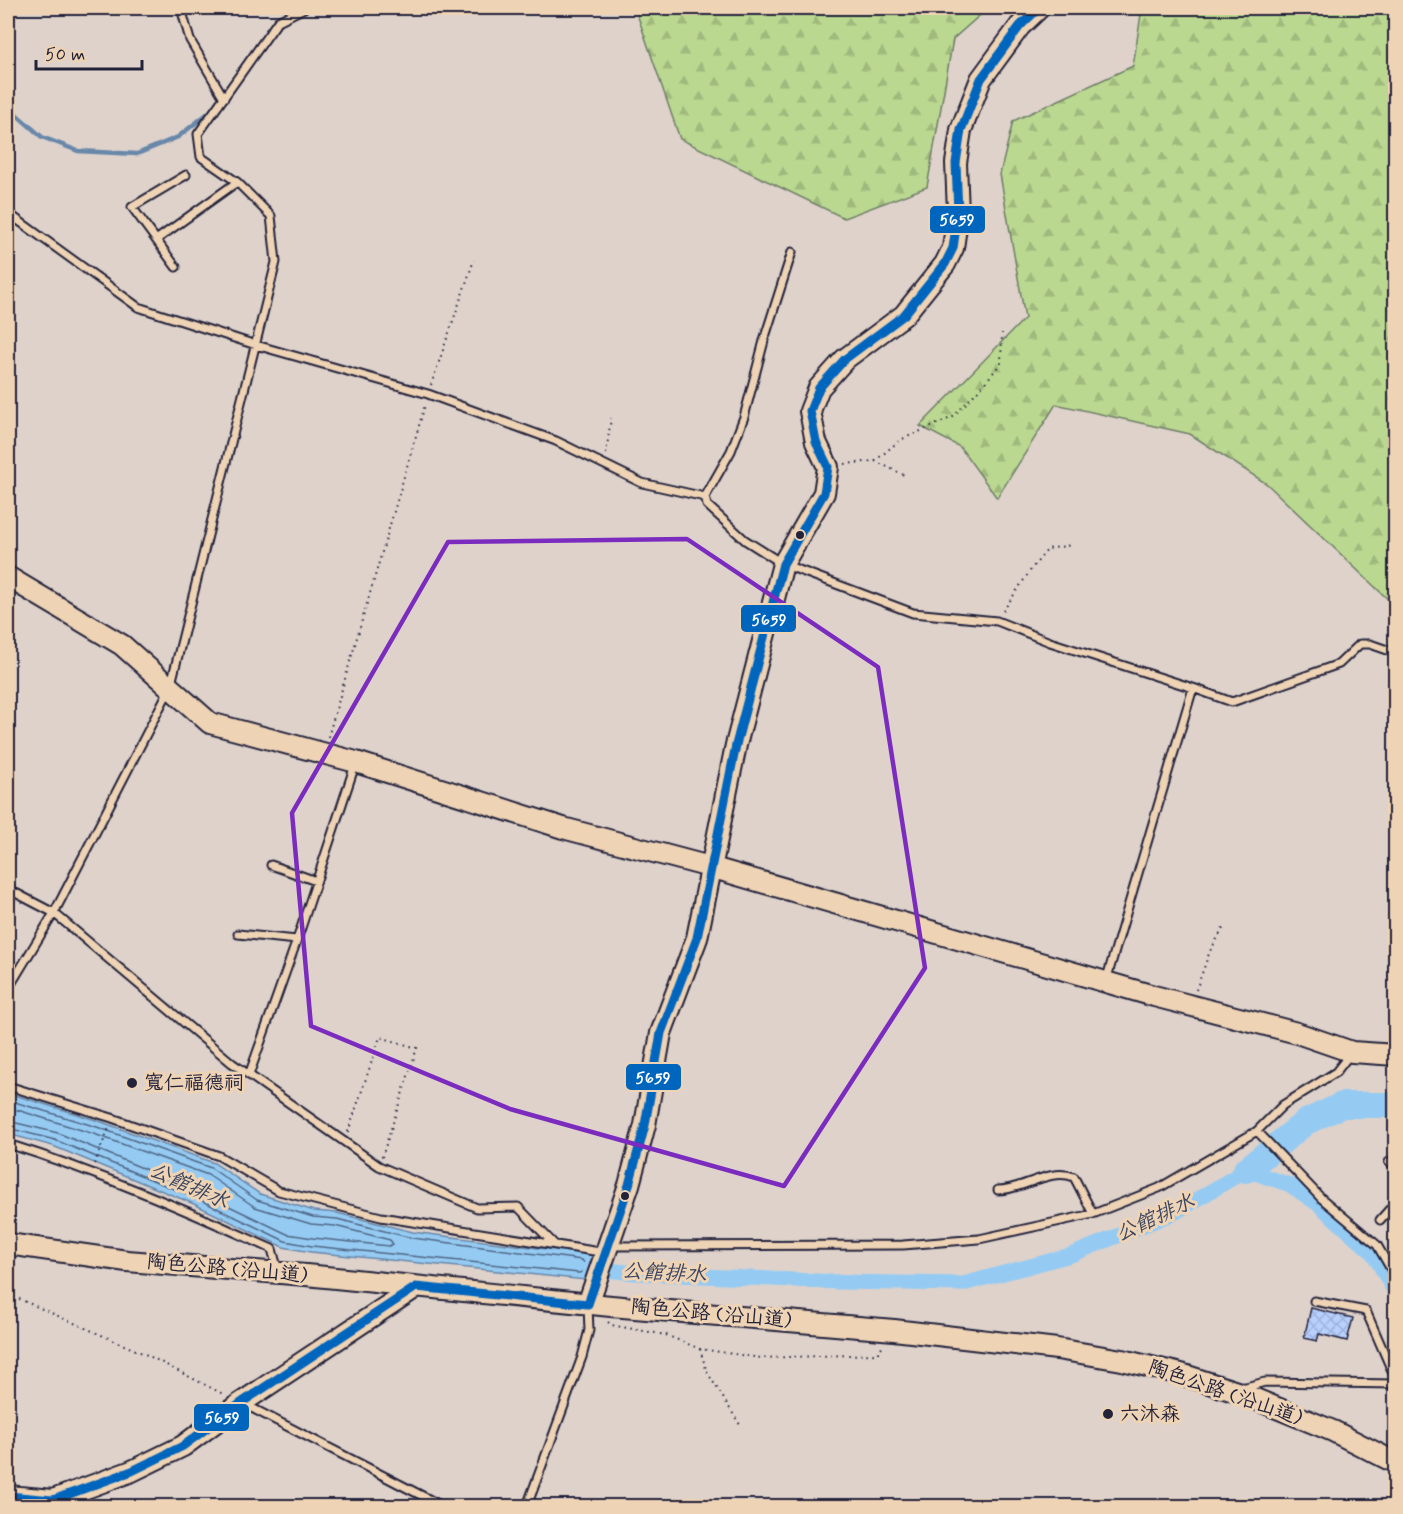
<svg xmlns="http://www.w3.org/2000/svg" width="1403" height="1514" font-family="Mynerve,'LXGW WenKai TC',sans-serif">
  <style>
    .forest { fill: url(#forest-firs); stroke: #6e7d66; stroke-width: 1.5 }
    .water { fill: #95cbf3; stroke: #6787a9; stroke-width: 1.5 }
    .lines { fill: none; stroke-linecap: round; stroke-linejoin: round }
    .shore { stroke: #506685; stroke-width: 1.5 }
    .stream { stroke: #6787a9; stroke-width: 4.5 }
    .canal { stroke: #95cbf3; stroke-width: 15 }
    .river { stroke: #95cbf3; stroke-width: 26 }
    .building { fill: url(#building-cross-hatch); stroke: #22223b; stroke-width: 1.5 }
    .lane-casing { stroke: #22223b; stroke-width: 11 }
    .secondary-casing { stroke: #22223b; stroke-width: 24 }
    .path { stroke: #22223b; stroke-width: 2; stroke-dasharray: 1.5 4.5; stroke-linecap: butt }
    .lane { stroke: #eed3b5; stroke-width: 7 }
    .secondary { stroke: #eed3b5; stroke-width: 20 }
    .bus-1-casing { stroke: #eed3b5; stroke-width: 14 }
    .bus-1 { stroke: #0065bd; stroke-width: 9 }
    .marked { fill: none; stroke: #7b2cbf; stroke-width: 4.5; stroke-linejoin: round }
    .bus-dot { fill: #22223b; stroke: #eed3b5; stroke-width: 2 }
    .labels { text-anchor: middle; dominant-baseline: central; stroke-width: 6; stroke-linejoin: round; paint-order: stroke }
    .poi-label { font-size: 20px; fill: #22223b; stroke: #eed3b5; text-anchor: start }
    .street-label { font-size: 20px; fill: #22223b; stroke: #eed3b5 }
    .water-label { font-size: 21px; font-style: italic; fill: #394460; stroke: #eed3b5 }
    .line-badge { stroke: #eed3b5; stroke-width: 2 }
    .badge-label { font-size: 16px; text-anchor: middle; font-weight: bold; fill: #fff }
  </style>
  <defs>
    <pattern id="forest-firs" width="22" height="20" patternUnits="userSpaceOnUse" patternTransform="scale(1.5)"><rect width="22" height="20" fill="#bad890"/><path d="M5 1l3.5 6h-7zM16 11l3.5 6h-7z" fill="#a0b97d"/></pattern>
    <pattern id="building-cross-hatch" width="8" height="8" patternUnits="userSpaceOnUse" patternTransform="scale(1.5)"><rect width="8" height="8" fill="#b8d0fe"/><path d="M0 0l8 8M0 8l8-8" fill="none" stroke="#9eb2db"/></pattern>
  </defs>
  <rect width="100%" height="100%" fill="#ded2cb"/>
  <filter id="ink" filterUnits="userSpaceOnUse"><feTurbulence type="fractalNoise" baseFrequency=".0167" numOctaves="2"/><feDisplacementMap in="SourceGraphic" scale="12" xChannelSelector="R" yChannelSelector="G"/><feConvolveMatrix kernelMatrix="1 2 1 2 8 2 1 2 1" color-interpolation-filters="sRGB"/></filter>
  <g filter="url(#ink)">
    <path class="forest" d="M635 8H988L953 39 927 187 844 218 680 139Z
      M1142 8H1395V606L1267 484 1190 434 1056 404 997 498 960 447 920 426 1025 318 1000 174 1013 121 1133 66Z"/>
    <path class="water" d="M8 1093 99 1121 214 1163 260 1194 314 1211 337 1213 413 1232 594 1255 586 1280 311 1252 283 1247 194 1204 53 1146 8 1134Z"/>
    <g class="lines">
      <path class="shore" d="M8 1100 97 1127 211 1168 257 1200 313 1217 337 1219 412 1238 582 1260 585 1264 582 1272 579 1273 312 1246 285 1241 196 1198 55 1140 8 1128
        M8 1107 94 1134 208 1175 255 1207 311 1224 335 1226 390 1240 393 1244 389 1246 313 1238 287 1234 200 1192 58 1133 8 1121"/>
      <path class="stream" d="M8 107 42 137 78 151 137 154 178 137 212 110"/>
      <path class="canal" d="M589 1268 635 1273 838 1282 963 1284 1071 1255 1176 1212 1246 1170 1290 1185 1318 1204 1373 1253 1396 1294"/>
      <path class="river" d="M1246 1170 1306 1122 1342 1105H1396"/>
    </g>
    <path class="building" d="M1311 1308 1353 1318 1347 1341 1319 1334 1317 1341 1304 1338Z"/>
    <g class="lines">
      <defs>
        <path id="lane" d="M181 8 190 40 224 98
          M8 213 138 307 256 345 428 394 556 441 642 483 705 497
          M156 240 237 182
          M792 252 765 337 744 417 731 451 705 497 707 505 745 540 783 564 913 613 997 621 1050 642 1193 688
          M176 267 132 207 186 175
          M271 865 316 881
          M8 889 54 913 232 1063 379 1166 477 1208 518 1207 554 1244
          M238 934 297 940
          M1106 981 1193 688 1232 702 1339 664 1360 644H1370L1396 653
          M8 989 54 913 170 688 276 262 271 216 237 182 201 157 198 134 278 21 304 8
          M249 1075 297 940 355 765
          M8 1086 112 1118 219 1156 279 1191 381 1217 600 1252 608 1246 903 1245 979 1239 1093 1214 1159 1188 1257 1131 1283 1105 1336 1072 1350 1054
          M1257 1131 1321 1198 1377 1245 1396 1278
          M8 1144C98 1172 186 1210 272 1249L278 1271
          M1389 1162 1396 1165
          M998 1190C1023 1190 1050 1167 1074 1177L1093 1214
          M1380 1220 1396 1202
          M1314 1301 1366 1311 1396 1380
          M1242 1388 1265 1382 1396 1384
          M244 1404 442 1506
          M527 1506 582 1357 589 1330 588 1307"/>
        <path id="secondary" d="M8 577 122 645 210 723 356 762 563 828 710 867 1154 996 1297 1033 1352 1052 1396 1055
          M8 1244 127 1261 306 1275 611 1306 894 1330 1057 1349 1122 1360 1181 1374 1243 1394 1333 1431 1396 1463
          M588 1304 629 1185 645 1125 661 1033 697 938 736 745 783 564 824 493 828 467 816 442 810 411 819 388 845 359 904 315 945 264 953 248 958 213 956 163 961 130 981 79 1020 26 1039 8
          M8 1496 53 1500 132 1471 183 1446 241 1403 416 1287"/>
      </defs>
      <use href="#lane" class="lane-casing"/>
      <use href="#secondary" class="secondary-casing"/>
      <path class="path" d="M431 385 474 260
        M606 454 611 418
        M875 461 904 475
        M845 464 875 461 900 440 953 417 984 384 1001 363 1002 333
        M1003 611 1032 568 1048 549 1071 545
        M328 737 425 405
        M1196 990 1210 951 1224 927
        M348 1132 380 1037 417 1048 382 1157
        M94 1164 109 1128
        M8 1294 147 1355 225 1395
        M608 1322 611 1325 666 1335 700 1349 761 1358 877 1354 883 1345
        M700 1349 707 1372 742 1428"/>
      <use href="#lane" class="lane"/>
      <use href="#secondary" class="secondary"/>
      <defs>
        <path id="bus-1" d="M416 1287 588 1304
          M588 1304 629 1185 645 1125 661 1033 697 938 736 745 783 564 824 493 828 467 816 442 810 411 819 388 845 359 904 315 945 264 953 248 958 213 956 163 961 130 981 79 1020 26 1039 8
          M8 1496 53 1500 132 1471 183 1446 241 1403 416 1287"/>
      </defs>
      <use href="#bus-1" class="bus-1-casing"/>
      <use href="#bus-1" class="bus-1"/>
    </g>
  </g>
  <path class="marked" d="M687 539 878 667 925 968 784 1186 510 1109 311 1026 292 813 448 542Z"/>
  <g class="bus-dot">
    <circle cx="800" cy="535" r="5"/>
    <circle cx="132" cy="1083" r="6"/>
    <circle cx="625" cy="1196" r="5"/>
    <circle cx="1108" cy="1414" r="6"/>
  </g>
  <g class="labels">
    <g class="poi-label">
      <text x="144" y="1083">寬仁福德祠</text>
      <text x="1120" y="1414">六沐森</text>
    </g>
    <g class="street-label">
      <text transform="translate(227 1269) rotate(5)">陶色公路 (沿山道)</text>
      <text transform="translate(711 1314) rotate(5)">陶色公路 (沿山道)</text>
      <text transform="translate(1225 1393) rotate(19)">陶色公路 (沿山道)</text>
    </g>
    <g class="water-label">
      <text transform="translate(189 1186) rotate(24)">公館排水</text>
      <text transform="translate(1155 1218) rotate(-25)">公館排水</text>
      <text transform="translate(664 1273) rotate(3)">公館排水</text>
    </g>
  </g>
  <g class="line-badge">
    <rect x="929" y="205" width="57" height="29" rx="6" fill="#0065bd"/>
    <rect x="740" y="604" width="57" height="29" rx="6" fill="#0065bd"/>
    <rect x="625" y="1063" width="57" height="28" rx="6" fill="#0065bd"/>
    <rect x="193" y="1403" width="57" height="29" rx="6" fill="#0065bd"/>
  </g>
  <g class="badge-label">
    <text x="957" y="225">5659</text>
    <text x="769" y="625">5659</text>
    <text x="653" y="1083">5659</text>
    <text x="222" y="1423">5659</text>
  </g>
  <rect width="1403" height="1514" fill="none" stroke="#eed3b5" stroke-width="30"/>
  <rect x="15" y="15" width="1373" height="1484" fill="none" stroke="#22223b" stroke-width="2" filter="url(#ink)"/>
  <path d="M36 60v9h106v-9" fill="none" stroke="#22223b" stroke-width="3"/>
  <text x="45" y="60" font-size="18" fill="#22223b" stroke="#eed3b5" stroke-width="4.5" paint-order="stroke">50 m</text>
</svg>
